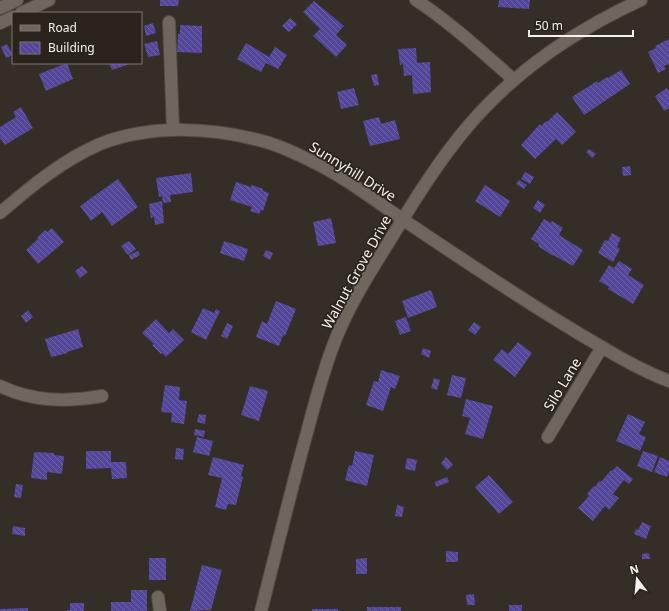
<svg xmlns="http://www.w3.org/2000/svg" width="669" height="611" font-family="'Noto Sans',sans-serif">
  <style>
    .building { fill: url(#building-back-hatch) }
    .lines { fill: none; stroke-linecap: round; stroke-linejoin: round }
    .minor-casing { stroke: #504b44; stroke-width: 14 }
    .minor { stroke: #6f675e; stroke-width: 12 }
    .labels { text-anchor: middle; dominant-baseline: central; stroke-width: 3.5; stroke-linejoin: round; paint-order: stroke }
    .street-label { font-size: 14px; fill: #f5f1ec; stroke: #2b241d }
  </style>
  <defs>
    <pattern id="building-back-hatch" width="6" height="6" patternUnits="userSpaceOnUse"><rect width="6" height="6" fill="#544698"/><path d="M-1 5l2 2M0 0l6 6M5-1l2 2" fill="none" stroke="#6d61a7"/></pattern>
  </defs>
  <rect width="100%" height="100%" fill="#352e26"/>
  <path class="building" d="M160 0H179L178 6H160Z
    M499 0H530L529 9 498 7Z
    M314 1 344 26 336 35 347 45 336 57 313 36 320 29 303 12Z
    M290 18 297 24 289 32 282 26Z
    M153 23 156 33 146 36 144 26Z
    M180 25 202 26V53L177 52 178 34H180Z
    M669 39V64L664 66 666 69 658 73 648 52 656 48 655 46Z
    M157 41 160 55 148 57 144 44Z
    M246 43 269 57 275 47 287 55 278 69 266 63 261 72 237 59Z
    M7 44 13 55 6 58 1 47Z
    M416 48 417 63 430 62 431 92 413 94 412 75 404 76 403 64 400 65 398 49Z
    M67 63 73 79 46 91 39 74Z
    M109 63H133L112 70Z
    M621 70 630 84 584 115 572 97 597 81 598 83 607 77 608 78Z
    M377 74 379 85 374 86 371 75Z
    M354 88 359 105 341 109 337 92Z
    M667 88 669 91V108L664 111 655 96Z
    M21 107 33 128 5 145 0 138V127L16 117 13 112Z
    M557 112 576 132 562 145 556 139 535 159 521 145 540 124 541 126 546 121 547 122Z
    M379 117 381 124 395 120 400 139 370 146 363 121Z
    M589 149 596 154 592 158 586 152Z
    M630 166 631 175 623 176 622 167Z
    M525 172 534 177 530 184 521 179Z
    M191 173 193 192 170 195 171 202 163 203 162 196 159 197 156 178Z
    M118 179 138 207 112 226 102 212 91 221 80 206Z
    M519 180 527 185 524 189 516 184Z
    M236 182 251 187 252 185 263 189V191L269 193 263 211 261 210 259 214 250 211 252 207 230 200Z
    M485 185 510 201 500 217 475 201Z
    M538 200 545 205 540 213 533 208Z
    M162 201 164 223 155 225 154 217 151 218 149 204Z
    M331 218 336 243 318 246 313 222Z
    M544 219 551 223 552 221 563 228 559 235 583 250 573 266 553 255V256L538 246 539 244 531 239Z
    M52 228 64 242 38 264 26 250 38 239 37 238 45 230 47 232Z
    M612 233 621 238 617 247 620 249 613 262 598 253 605 240 608 241Z
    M129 241 136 249 128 255 121 246Z
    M224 241 248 249 244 261 220 253Z
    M266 250 273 253 270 260 263 256Z
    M138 251 140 255 131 260 129 255Z
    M619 261 632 269 628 275 644 285 633 304 608 289 609 287 599 281 609 265 614 268Z
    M82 266 88 272 80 278 75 271Z
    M431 290 437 307 408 318 402 301Z
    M276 301 296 309 285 336 283 335 279 346 256 337 262 321 267 324Z
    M203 308 214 313 216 309 220 311 206 340 191 332Z
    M28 310 33 317 26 323 21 316Z
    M406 317 411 331 400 335 395 321Z
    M156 319 169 333 173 329 184 340 166 357 162 353 161 354 152 345 154 344 142 333Z
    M474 322 481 327 475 335 468 330Z
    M227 323 233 326 227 339 221 336Z
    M78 329 83 347 67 352 68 353 51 357 45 339Z
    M518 342 532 353 515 377 493 360 502 349 508 354Z
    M423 348 431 351 429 358 421 354Z
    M381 370 400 376 395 389 391 387 383 411 366 405 374 381 378 382Z
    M452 375 466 378 461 398 447 395Z
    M434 378 440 380 437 390 431 388Z
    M165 385 180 387 179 400 187 401 184 424 171 422 172 413 161 412Z
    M250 386 268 391 259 421 241 415Z
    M466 399 493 406 483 439 465 434 470 418 462 416Z
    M199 414 206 415 205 424 197 422Z
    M628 414 645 422 639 434 646 437 640 451 616 441Z
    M195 429 205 431 204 437 194 435Z
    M197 437 213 441 209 456 193 452Z
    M176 448 184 449 183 460 175 459Z
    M86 451H111V462H126L127 478 112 479 111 468 86 469Z
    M355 451 374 455 367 486 345 480 349 465 352 466Z
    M643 451 658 456 652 472 637 466Z
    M34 452 54 453V455L64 456 62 474 47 472V480L31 478Z
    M213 457 244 465 241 476 243 477 236 505 228 504 226 510 215 507 222 478 208 475Z
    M446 457 453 465 447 470 441 463Z
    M660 457 669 461V470L667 477 654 472Z
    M407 458 417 460 415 471 405 469Z
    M617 466 633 479 629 484 624 480 613 494 619 498 609 510 605 506 593 521 578 508 589 496 587 494 594 486 595 487 599 481 601 482 611 470 612 471Z
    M489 475 513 502 499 514 475 487Z
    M447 477 449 482 436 487 435 482Z
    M16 484 23 485 21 498 14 497Z
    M397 505 404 507 402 517 395 516Z
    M642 522 651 526 646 539 634 534 636 529 638 530Z
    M13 526 25 528V536L12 534Z
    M446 551 458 552V562H446Z
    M649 553 650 559H642V554Z
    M149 558H166V580H149Z
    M367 558V574H356V559Z
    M202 565 222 570 217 588 211 610 190 611Z
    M131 590H147V611H111V602H131Z
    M474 594 475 605H467L466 595Z
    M70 603H84V611H67V610H70Z
    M509 605H522V611H509Z
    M367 607H401V611H367Z
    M28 608V611H0V609Z
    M312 609H338V611H312Z"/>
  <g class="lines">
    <defs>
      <path id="minor" d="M416 0C451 23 482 52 514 80
        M0 8 17 0
        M21 13 49 0
        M169 22 173 130
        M0 23 13 17
        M0 213C30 187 63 160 100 144 152 124 213 127 266 142 286 148 306 158 325 168 355 184 382 206 411 225 466 262 521 299 578 333 607 350 637 369 669 381
        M0 386C33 402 67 402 102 396
        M548 437 602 347
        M158 597 160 611
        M261 611C276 552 290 494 306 436 314 406 322 375 333 346 347 308 369 274 390 240 414 201 439 160 469 125 516 70 576 30 641 0"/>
    </defs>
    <use href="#minor" class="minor-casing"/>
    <use href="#minor" class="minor"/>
  </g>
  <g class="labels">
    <g class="street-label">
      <text transform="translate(353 171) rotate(32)">Sunnyhill Drive</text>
      <text transform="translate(356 272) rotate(-61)">Walnut Grove Drive</text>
      <text transform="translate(562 384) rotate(-59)">Silo Lane</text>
    </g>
  </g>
  <rect x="12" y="12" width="130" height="52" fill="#2b241d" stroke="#7c7670"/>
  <rect x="20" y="25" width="20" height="6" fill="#6f675e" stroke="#7c7670"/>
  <text x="48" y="32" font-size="12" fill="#f5f1ec">Road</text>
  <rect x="20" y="42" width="20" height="12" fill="url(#building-back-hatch)" stroke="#7c7670"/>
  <text x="48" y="52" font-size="12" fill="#f5f1ec">Building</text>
  <g transform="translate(637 579) rotate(344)" stroke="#2b241d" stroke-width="3" paint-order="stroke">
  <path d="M0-3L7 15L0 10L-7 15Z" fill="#f5f1ec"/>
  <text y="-6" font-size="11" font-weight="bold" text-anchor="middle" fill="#f5f1ec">N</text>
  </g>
  <path d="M529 30v6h104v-6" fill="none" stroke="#f5f1ec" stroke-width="2"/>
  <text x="535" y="30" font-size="12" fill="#f5f1ec" stroke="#2b241d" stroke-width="3" paint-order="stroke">50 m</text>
</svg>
